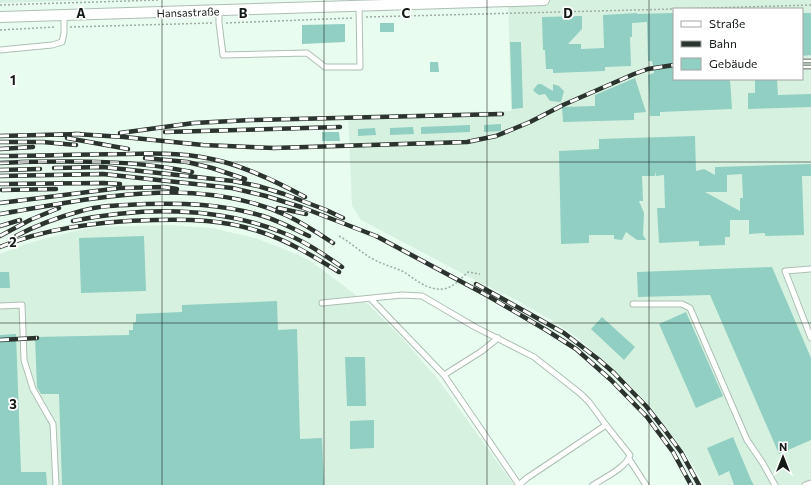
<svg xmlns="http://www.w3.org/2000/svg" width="811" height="485" font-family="Commissioner,sans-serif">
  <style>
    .built { fill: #d7f1e1; fill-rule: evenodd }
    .building { fill: #90cfc1; fill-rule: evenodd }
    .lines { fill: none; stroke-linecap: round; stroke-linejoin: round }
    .lane-casing { stroke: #aebfb5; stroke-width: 7 }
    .street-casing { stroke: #aebfb5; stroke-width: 12 }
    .path { stroke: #9eaca3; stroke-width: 1.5; stroke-dasharray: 2 2; stroke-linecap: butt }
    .lane { stroke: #fff; stroke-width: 5 }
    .street { stroke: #fff; stroke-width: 10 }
    .rail-casing { stroke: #2c342f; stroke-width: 4.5 }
    .rail { stroke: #fff; stroke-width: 3; stroke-dasharray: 9; stroke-linecap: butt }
    .grid { fill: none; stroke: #141b17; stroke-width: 1; stroke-opacity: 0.55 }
    .labels { text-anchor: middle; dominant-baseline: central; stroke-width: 3.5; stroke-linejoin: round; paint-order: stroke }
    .street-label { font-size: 11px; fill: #141b17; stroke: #fff }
    .grid-label { font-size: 13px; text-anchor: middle; font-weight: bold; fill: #141b17; stroke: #fff; stroke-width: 3.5; stroke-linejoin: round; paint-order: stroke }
  </style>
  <rect width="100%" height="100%" fill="#e9fcf0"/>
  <path class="built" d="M0 0H91L0 3Z
    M544 0H811V485H704L687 456 651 407 629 384 578 338 551 320 520 302 471 278 361 220 352 206 348 115 511 111 508 1ZM674 9H802V79H674Z
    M169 225 212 228 255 238 284 249 309 260 344 286 371 307 402 338 437 378 514 485H0V254L25 244 71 232 96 227Z"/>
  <path class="building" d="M637 13V14L674 13V79H730L732 109 660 112V116H650L648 75 654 73V70L666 65 653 66 652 61H648L647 22 632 23V37H630L631 66 605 67V71L553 73V69H546L545 50H543L542 17 582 16V29L568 44H581V49L604 48 603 15Z
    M802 13H811V55L802 56Z
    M380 23H394V32H380Z
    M345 24V42L302 44V25Z
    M510 42H521L523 108 512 109Z
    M430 62H438L439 72H430Z
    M635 78 646 112 634 113V120L563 122 562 107 595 106V95Z
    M755 79H777L778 95 811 94V107L748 109V93H755Z
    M538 84H541L553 91V84L559 86 564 91 561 102 550 101 545 94 539 95 536 93 533 90Z
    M501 124V131L484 132V125Z
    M470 125V132L421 134V127Z
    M413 127 414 134 390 135V128Z
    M375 128 376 135 358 136V129Z
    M322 132H339L340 141H322Z
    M695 136 696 171 704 169 715 175V167L811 164V176H802L804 235 765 236V233L749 234V220H730V237H725V245L699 246V241L659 243 657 208H665L664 175 656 176V171L655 176H642L643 201H639L644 213 643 235 646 240H637L626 232 622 240 614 239V235H589V243L561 244 559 151 599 149V139ZM742 174 743 198H740V211L705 192H727V175Z
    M144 236 146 291 81 293 79 238Z
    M772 267 811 358V440L779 454 710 295 638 297 637 272Z
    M0 272H9L10 288H0Z
    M277 301 278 330 297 329 300 439 322 438 324 485H62L59 394H41L37 387 35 337 129 335V330H133V323L136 322V314L182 312V305Z
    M686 312 723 396 696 408 659 324Z
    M602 317 635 347 624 360 591 329Z
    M16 334 21 472H46L47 485H0V335Z
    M345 357H365L366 406H347Z
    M374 420V448L350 449V421Z
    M733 437 752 482 754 485H734L729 471 719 476 707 448Z"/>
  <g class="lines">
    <defs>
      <path id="lane" d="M219 11V23L223 55 307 53 325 67H360L359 6
        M0 50 52 45 62 42 64 33V15
        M811 269 785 271 811 338
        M371 299 444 375 519 485
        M322 303 402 295 422 296 475 327 534 357 581 394 589 402 606 425
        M633 304H682L690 308 747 440 762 462 775 485
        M0 306 22 305 24 360 33 389 53 424 56 485
        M444 375 482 351 498 338
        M629 459 646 485
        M519 485 527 478 606 425 630 455C627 467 604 478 593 485
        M805 485 811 483"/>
      <path id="street" d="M0 17 544 0"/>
    </defs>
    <use href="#lane" class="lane-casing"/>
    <use href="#street" class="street-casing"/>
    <path class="path" d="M0 5 159 0
      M677 9 811 5
      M366 17 674 9
      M226 23 352 18
      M70 27 212 23
      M0 30 56 27
      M339 236C352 243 362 254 375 260 384 265 394 267 404 272 413 278 425 288 437 289 451 291 459 280 468 272L480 274"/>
    <use href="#lane" class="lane"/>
    <use href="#street" class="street"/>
    <defs>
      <path id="rail" d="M802 61H811
        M802 67H811
        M165 132 340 127
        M120 133 194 123 251 120 502 114
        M75 134 124 137 203 145 274 148 467 142 496 136 530 122 563 105 634 74 648 69 674 65
        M0 136 80 134
        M67 138 128 149
        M0 142H43L76 145
        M0 149 33 147
        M0 156C43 156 85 154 128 154 160 153 192 153 224 162 253 170 279 183 305 197
        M145 158 187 162 212 168 245 179
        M20 162C77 161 135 160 192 172
        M0 163 24 162
        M54 168 103 167 233 181 258 186 284 194 326 210 343 218
        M0 170 40 169
        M0 176 103 174 232 188 266 196 301 207 376 236 488 296 546 330 576 349 611 380 647 417 673 452 691 485
        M0 184 103 183 120 184
        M2 190 56 189
        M0 203 120 188 164 187 177 189
        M278 208 306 214
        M0 214C94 198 197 174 288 216 304 224 318 233 333 243
        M73 221C141 207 216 206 281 232 303 240 323 254 342 267
        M0 226 20 220
        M0 236 30 220 59 208
        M16 236C37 225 59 217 81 211 102 205 124 205 145 204 184 203 221 204 259 215 276 219 293 229 309 236
        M0 247C49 227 103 221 155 220 190 219 224 220 258 231 287 240 313 256 339 272
        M476 284 564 333 598 359 614 373 646 406 664 429 681 452 699 485
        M0 340 37 338"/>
    </defs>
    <use href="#rail" class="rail-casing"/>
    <use href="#rail" class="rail"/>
  </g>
  <path class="grid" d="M162 0V485M324 0V485M487 0V485M649 0V485M0 162H811M0 323H811"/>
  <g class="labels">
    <g class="street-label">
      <text transform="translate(188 12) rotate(-2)">Hansastraße</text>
    </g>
  </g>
  <g class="grid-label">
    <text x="81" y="18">A</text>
    <text x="243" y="18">B</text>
    <text x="406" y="18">C</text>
    <text x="568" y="18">D</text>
    <text x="13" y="85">1</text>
    <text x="13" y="247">2</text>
    <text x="13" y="409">3</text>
  </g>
  <rect x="673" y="8" width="130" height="72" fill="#ffffff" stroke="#a1a4a2"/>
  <rect x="681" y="21" width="20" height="6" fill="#ffffff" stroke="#a1a4a2"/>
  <text x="709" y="28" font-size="12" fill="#141b17">Straße</text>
  <rect x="681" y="41" width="20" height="6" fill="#2c342f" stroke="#a1a4a2"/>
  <text x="709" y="48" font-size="12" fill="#141b17">Bahn</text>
  <rect x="681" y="58" width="20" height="12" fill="#90cfc1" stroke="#a1a4a2"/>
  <text x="709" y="68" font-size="12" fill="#141b17">Gebäude</text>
  <g transform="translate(783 457)" stroke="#ffffff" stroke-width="3" paint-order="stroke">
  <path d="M0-3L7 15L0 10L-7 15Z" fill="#141b17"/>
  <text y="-6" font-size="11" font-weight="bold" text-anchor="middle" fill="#141b17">N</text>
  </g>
</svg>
